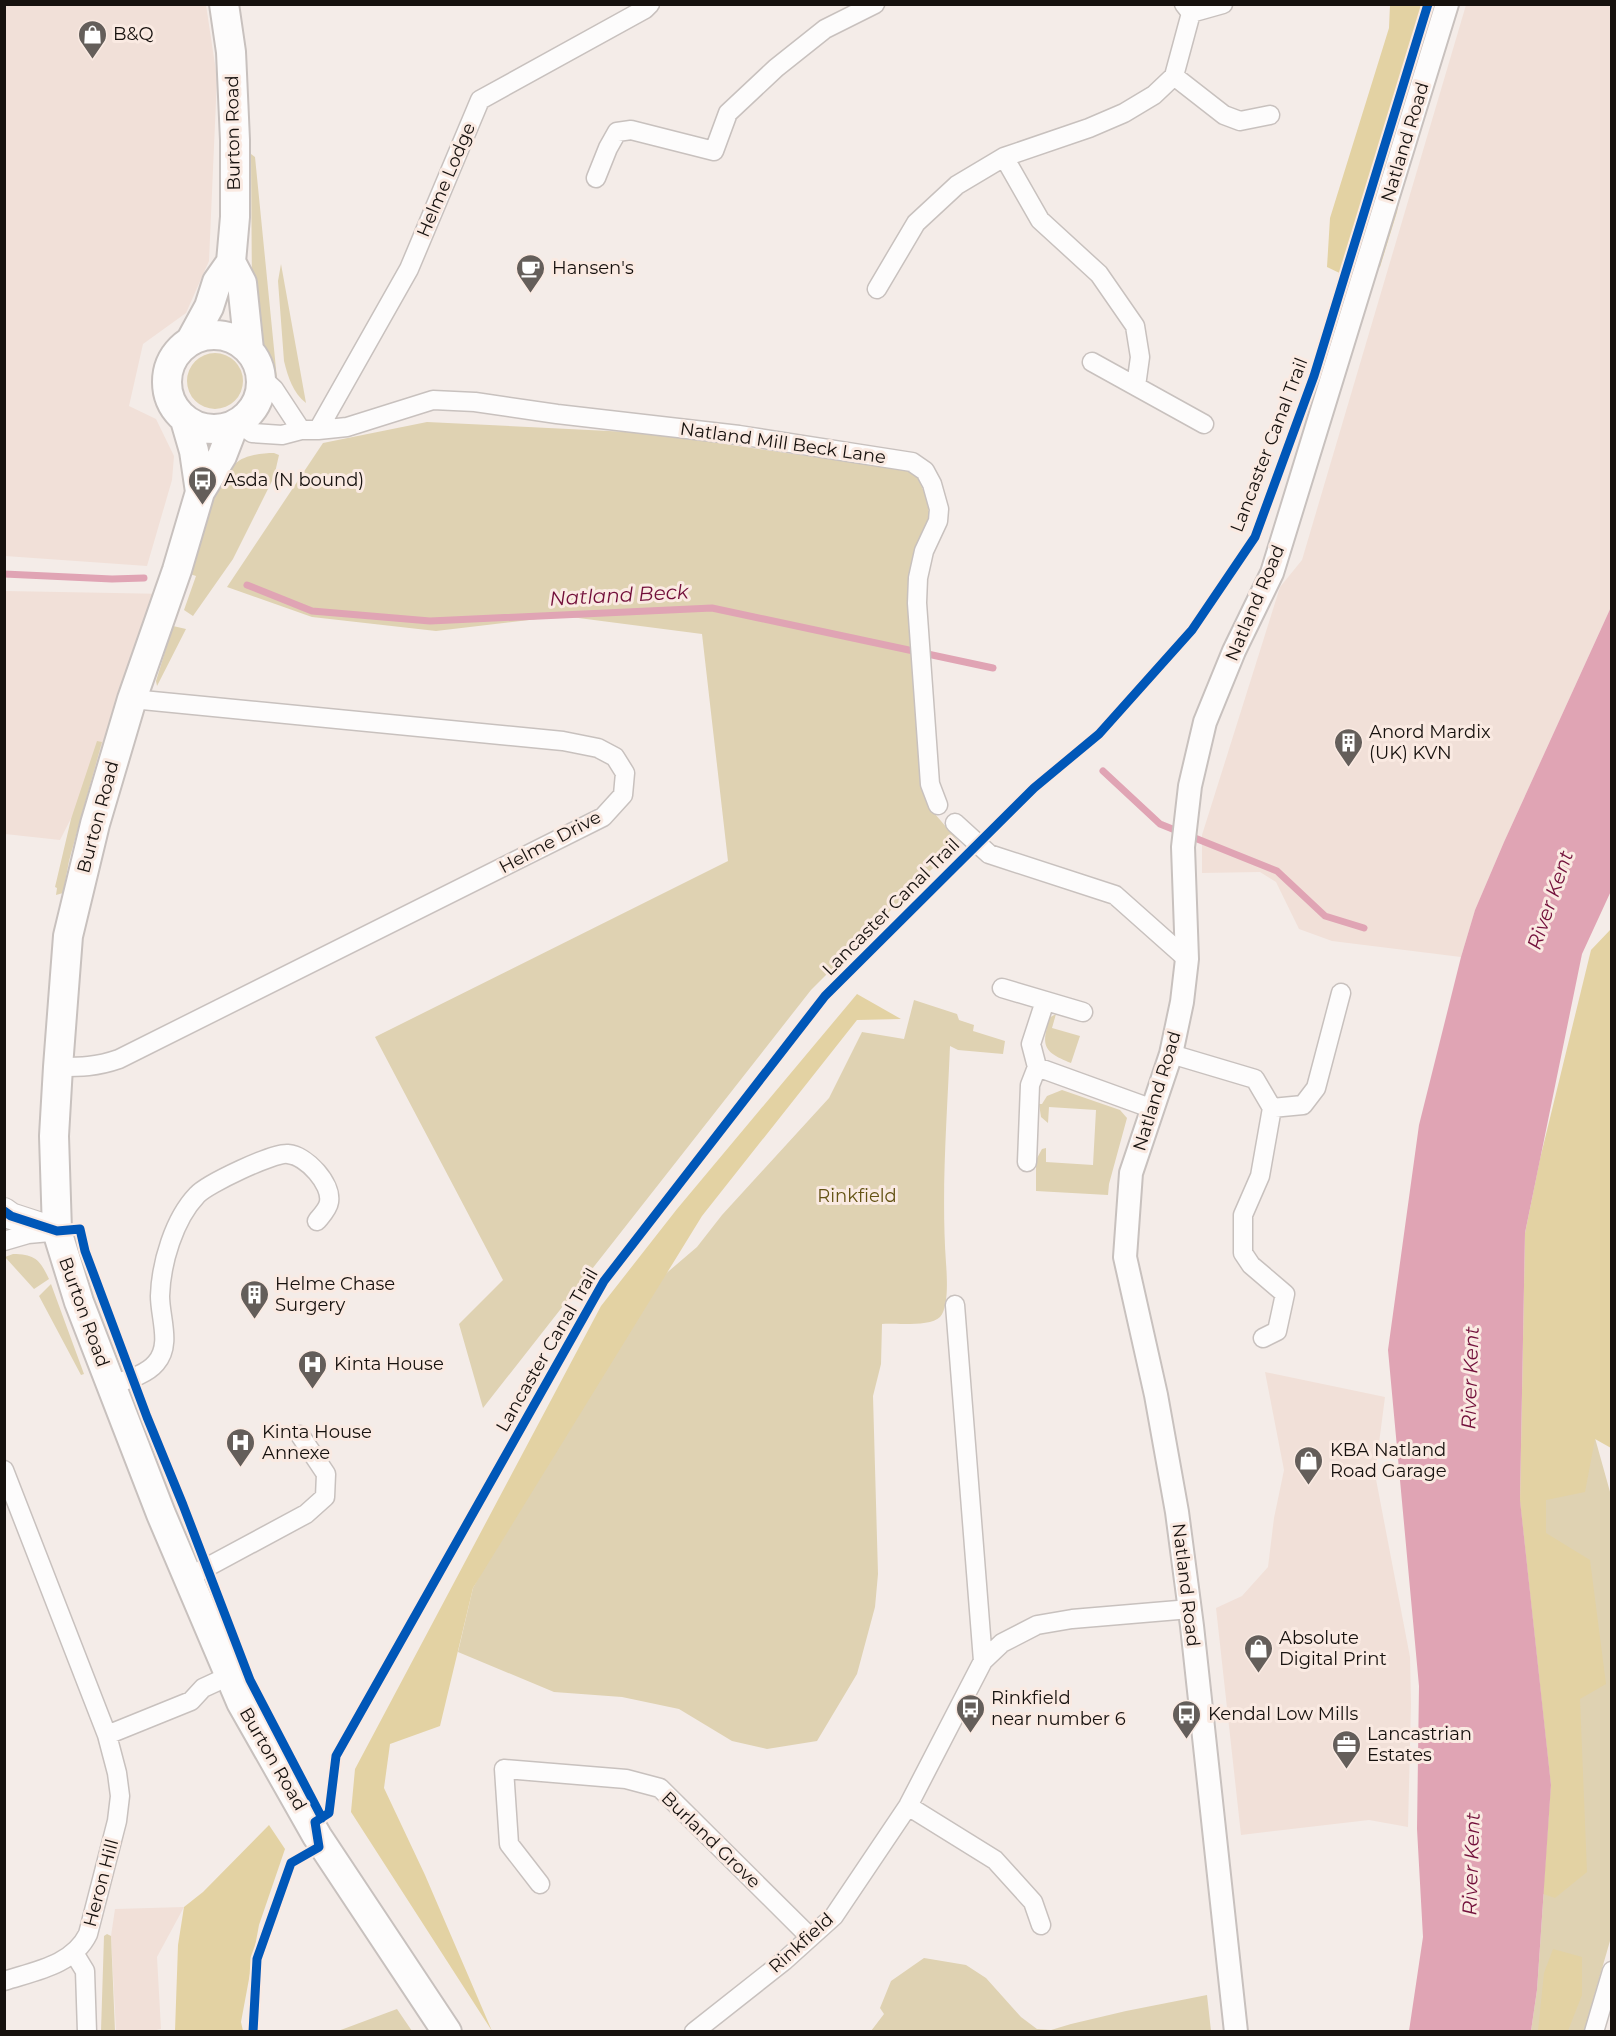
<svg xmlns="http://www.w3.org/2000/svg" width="1616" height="2036" font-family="Montserrat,sans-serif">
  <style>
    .built { fill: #f1e0d8 }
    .green { fill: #dfd2b2 }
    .forest { fill: #e3d2a3 }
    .water { fill: #e0a4b4 }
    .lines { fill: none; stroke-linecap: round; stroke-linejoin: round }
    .stream { stroke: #e0a4b4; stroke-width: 7 }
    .minor-casing { stroke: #c8c1be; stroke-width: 21 }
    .tertiary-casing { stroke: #c8c1be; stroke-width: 26 }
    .secondary-casing { stroke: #c8c1be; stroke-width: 28 }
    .primary-casing { stroke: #c8c1be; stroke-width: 32 }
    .minor { stroke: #fdfcfc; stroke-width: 18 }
    .tertiary { stroke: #fdfcfc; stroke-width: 22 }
    .secondary { stroke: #fdfcfc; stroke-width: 26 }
    .primary { stroke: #fdfcfc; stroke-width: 28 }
    .cycleway-casing { stroke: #faeae2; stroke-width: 13 }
    .cycleway { stroke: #0057b8; stroke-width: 9 }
    .labels { text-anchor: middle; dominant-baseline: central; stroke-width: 6; stroke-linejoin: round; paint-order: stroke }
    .poi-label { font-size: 18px; fill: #16110e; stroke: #faeae2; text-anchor: start }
    .street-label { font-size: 18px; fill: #16110e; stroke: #faeae2 }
    .park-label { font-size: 18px; fill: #635213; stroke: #faeae2 }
    .water-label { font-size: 20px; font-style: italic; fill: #720f3a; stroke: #faeae2 }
  </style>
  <rect width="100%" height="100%" fill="#f4ece8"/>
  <path class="built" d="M4 5H206L217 78 209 261 186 313 143 344 129 406 156 419 174 456 172 480 147 566 5 556Z
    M1466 5H1611V607L1504 842 1475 910 1461 957 1332 941 1299 929 1276 882 1260 872 1202 873V835L1280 587 1302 560Z
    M5 591 169 594 132 699 60 840 5 834Z
    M1265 1372 1385 1397 1375 1474 1410 1657 1411 1704 1408 1827 1369 1820 1241 1835 1216 1608 1242 1596 1268 1567 1274 1518 1284 1470Z
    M184 1907 157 1957 161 2029 152 2031H116L111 1936 115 1909Z"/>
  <path class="green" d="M251 154 255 157 277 379 259 336 252 294Z
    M281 264 306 403C293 393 288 377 284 361L278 281Z
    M187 381a28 28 0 1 1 56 0a28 28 0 1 1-56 0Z
    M427 422 649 433 849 462 899 466 917 476 925 494 930 516 916 549 909 573 923 786 929 807 959 842 811 990 483 1408 459 1324 503 1280 375 1037 728 861 702 634 563 616 436 631 312 617 227 587 323 443Z
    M274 453 279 455 274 477 233 559 193 616 184 610 196 576 190 574 220 477C226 473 230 469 235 464 244 455 262 453 274 453Z
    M173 626 186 629 157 686 156 681Z
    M97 741 102 742 69 861 63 893 56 895 57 888 55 887 71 819Z
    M914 1000 957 1014 959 1020 974 1025 973 1031 1005 1041 1003 1054 958 1050 950 1046C947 1119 941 1191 946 1263 947 1276 949 1308 940 1317 930 1327 896 1323 882 1324L881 1364 873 1396 878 1574 875 1607 857 1674 817 1741 767 1749 732 1741 679 1709 622 1697 554 1692 458 1652 473 1588 628 1306 697 1247 722 1215 829 1098 862 1032 904 1039Z
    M1056 1014 1052 1028 1080 1036 1071 1063C1053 1055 1040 1051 1047 1028L1040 1026 1045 1020Z
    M1062 1090 1120 1110 1127 1118 1109 1184 1108 1195 1036 1191V1160L1042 1149 1046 1148V1162L1093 1165 1096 1110 1049 1107 1048 1123 1041 1117 1039 1104H1042L1047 1096Z
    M13 1254C35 1254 40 1260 49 1279L34 1289 5 1257Z
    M51 1284 84 1374 81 1375 39 1296Z
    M1595 1438 1612 1499V1934L1584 2031H1531L1537 1990 1551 1785 1520 1500Z
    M107 1934 111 1936 115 2031H101L104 1936Z
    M924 1958 966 1965 986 1978 1021 2017 1037 2029 1051 2030 1071 2024 1126 2011 1207 1995 1211 2031H871L884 2014 880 2008 891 1981Z
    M397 2009 412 2031H338Z"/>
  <path class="forest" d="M1390 5H1438L1397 212 1380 267 1354 280 1327 267 1330 218 1389 28Z
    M1611 929V1448L1595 1439 1585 1492 1546 1500V1533L1590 1560 1606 1684 1580 1699 1587 1872 1555 1898 1543 1894 1551 1785 1520 1500 1525 1233 1540 1159 1591 950Z
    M857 994 901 1019 857 1020 702 1216 473 1588 440 1726 390 1744 384 1788 425 1875 492 2031 351 1812 355 1769 601 1306 677 1209Z
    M269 1825 285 1849 259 1925 241 2022 243 2031H175L178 1945 184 1907 203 1892Z
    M1553 1949 1582 1957V1995L1568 2031H1538L1544 1973Z"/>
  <path class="water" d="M1611 607V891L1582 954 1525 1233 1520 1500 1551 1785 1537 1990 1531 2031H1409L1423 1937 1417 1829 1419 1686 1388 1350 1419 1125 1461 957 1475 910 1504 842Z"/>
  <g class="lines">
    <path class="stream" d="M4 574 112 579 144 578
      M247 585 312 611 430 621 712 608 993 668
      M1103 771 1160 824 1277 871 1325 916 1364 928"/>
    <defs>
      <path id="minor" d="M1191 13 1223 4
        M1174 76 1224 115 1240 121 1270 115
        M1004 157 1040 220 1099 274 1135 326 1140 357 1136 386
        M596 178 608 148 617 132 631 130 714 151 728 113 776 68 825 29 875 4
        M877 289 916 223 957 185 1004 157 1089 128 1124 113 1154 95 1174 76 1191 13 1184 4
        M1092 362 1204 424
        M261 377 274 389 301 430
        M238 423 252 433 282 435 301 430H318L347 427 433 400 475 402 557 414 739 435 912 462 925 471 932 484 939 509 938 521 924 551 918 578 917 603 930 784 938 805
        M318 430 409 269 480 100 645 9 650 4
        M955 823 989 854 1115 895 1187 959
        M1002 988 1083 1012
        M1171 1054 1255 1079 1272 1108 1260 1176 1243 1215V1253L1251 1265 1285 1294 1277 1331 1263 1338
        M58 1067C81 1067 96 1067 119 1059L603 817 623 795 625 773 615 757 598 748 563 741 132 699
        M1037 1067 1153 1109
        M1272 1108 1303 1105 1316 1088 1341 993
        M1027 1162 1030 1085 1037 1067 1031 1044 1045 1001
        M4 1241 28 1234 50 1232
        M955 1305 983 1661
        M111 1385C126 1380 146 1375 156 1363 172 1345 160 1318 160 1296 161 1263 174 1219 197 1195 207 1184 274 1152 288 1154 307 1156 332 1184 329 1202 328 1209 321 1216 317 1221
        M4 1470 107 1735 117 1773 120 1796 117 1821 88 1934C73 1965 35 1971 4 1981
        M187 1578 306 1514 325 1497 326 1474 300 1435
        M107 1735 191 1701 203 1688 229 1676
        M908 1806 995 1860 1033 1902 1041 1925
        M540 1884 509 1844 504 1769 626 1779 660 1788 810 1937
        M74 1953 85 1971 87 2032
        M694 2032 784 1961 834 1916 908 1806 983 1661 1002 1643 1037 1625 1072 1619 1190 1609
        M1594 2032 1612 1971"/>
      <path id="tertiary" d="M1236 2032 1192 1626 1177 1512 1156 1395 1125 1257 1131 1173 1171 1054 1182 1002 1187 959 1183 847 1190 786 1205 722 1234 651 1272 573 1447 4"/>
      <path id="secondary" d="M4 1211 11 1216 57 1231"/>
      <path id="primary" d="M231 262 242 283 249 350
        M167 382a47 47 0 1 1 94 0a47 47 0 1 1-94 0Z
        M191 340 209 307 217 282 231 262 235 217V140L231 52 224 4
        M185 420 194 451 200 492
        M234 425 222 456 200 492 177 570 132 699 95 824 68 936 58 1067 54 1136 57 1231 79 1302 161 1514 241 1702 317 1836 447 2032"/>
    </defs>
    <use href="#minor" class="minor-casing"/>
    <use href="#tertiary" class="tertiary-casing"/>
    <use href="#secondary" class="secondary-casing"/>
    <use href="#primary" class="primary-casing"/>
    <use href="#minor" class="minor"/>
    <use href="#tertiary" class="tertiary"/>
    <use href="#secondary" class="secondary"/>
    <use href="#primary" class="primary"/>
    <defs>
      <path id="cycleway" d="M4 1211 11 1216 57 1231 80 1229 85 1251 147 1417 183 1505 250 1680 322 1818
        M253 2032 257 1959 291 1863 319 1847 315 1822 329 1813 336 1756 604 1281 825 996 1034 788 1099 734 1192 630 1255 537 1314 376 1428 4"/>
    </defs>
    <use href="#cycleway" class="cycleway-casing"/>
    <use href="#cycleway" class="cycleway"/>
  </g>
  <defs>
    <symbol id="shop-pin" viewBox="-11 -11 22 30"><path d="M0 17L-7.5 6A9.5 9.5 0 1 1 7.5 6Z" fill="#645e5a" stroke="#faeae2"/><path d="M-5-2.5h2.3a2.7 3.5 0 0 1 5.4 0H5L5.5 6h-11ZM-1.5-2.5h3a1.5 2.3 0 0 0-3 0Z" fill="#fff"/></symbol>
    <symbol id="cafe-pin" viewBox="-11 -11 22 30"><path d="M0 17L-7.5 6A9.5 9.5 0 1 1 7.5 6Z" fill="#645e5a" stroke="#faeae2"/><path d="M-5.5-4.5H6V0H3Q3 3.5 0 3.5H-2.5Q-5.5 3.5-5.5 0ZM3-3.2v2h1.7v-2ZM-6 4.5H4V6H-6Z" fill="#fff"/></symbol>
    <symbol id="bus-pin" viewBox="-11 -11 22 30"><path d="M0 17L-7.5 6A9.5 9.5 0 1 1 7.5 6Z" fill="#645e5a" stroke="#faeae2"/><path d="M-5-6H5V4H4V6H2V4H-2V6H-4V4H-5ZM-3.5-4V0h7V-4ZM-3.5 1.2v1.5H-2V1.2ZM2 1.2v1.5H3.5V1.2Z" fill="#fff"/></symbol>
    <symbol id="building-pin" viewBox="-11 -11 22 30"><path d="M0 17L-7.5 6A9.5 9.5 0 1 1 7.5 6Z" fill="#645e5a" stroke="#faeae2"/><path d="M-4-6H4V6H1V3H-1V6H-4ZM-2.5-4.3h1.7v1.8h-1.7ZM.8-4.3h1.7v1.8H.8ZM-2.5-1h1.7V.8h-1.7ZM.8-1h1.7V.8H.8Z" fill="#fff"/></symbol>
    <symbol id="hospital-pin" viewBox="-11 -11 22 30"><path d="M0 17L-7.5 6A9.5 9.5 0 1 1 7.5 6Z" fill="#645e5a" stroke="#faeae2"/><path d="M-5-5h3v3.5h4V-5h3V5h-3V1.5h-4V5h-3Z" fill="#fff"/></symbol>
    <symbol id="office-pin" viewBox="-11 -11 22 30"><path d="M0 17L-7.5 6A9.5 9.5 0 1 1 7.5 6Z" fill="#645e5a" stroke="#faeae2"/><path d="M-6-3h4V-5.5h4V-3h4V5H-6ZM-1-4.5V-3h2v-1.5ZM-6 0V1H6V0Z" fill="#fff"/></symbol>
  </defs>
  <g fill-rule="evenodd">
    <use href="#shop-pin" x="76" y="18" width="33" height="45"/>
    <use href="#cafe-pin" x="514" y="252" width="33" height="45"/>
    <use href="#bus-pin" x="186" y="464" width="33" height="45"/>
    <use href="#building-pin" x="1332" y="726" width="33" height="45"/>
    <use href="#building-pin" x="238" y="1278" width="33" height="45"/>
    <use href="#hospital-pin" x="296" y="1348" width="33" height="45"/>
    <use href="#hospital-pin" x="224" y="1426" width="33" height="45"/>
    <use href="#shop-pin" x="1292" y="1444" width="33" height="45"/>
    <use href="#shop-pin" x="1242" y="1632" width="33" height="45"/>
    <use href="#bus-pin" x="954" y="1692" width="33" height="45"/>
    <use href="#bus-pin" x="1170" y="1698" width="33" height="45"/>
    <use href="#office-pin" x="1330" y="1728" width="33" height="45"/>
  </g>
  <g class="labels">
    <g class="poi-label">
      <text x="113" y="34">B&amp;Q</text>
      <text x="552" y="268">Hansen's</text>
      <text x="224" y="480">Asda (N bound)</text>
      <text x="1369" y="732">Anord Mardix<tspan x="1369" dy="21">(UK) KVN</tspan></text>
      <text x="275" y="1284">Helme Chase<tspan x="275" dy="21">Surgery</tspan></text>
      <text x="334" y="1364">Kinta House</text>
      <text x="262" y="1432">Kinta House<tspan x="262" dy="21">Annexe</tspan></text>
      <text x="1330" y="1450">KBA Natland<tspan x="1330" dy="21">Road Garage</tspan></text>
      <text x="1279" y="1638">Absolute<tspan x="1279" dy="21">Digital Print</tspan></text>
      <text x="991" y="1698">Rinkfield<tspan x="991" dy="21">near number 6</tspan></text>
      <text x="1208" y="1714">Kendal Low Mills</text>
      <text x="1367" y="1734">Lancastrian<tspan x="1367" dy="21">Estates</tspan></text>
    </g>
    <g class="street-label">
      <text transform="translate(233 133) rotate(-91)">Burton Road</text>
      <text transform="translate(1405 142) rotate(-73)">Natland Road</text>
      <text transform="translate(446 180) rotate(-67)">Helme Lodge</text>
      <text transform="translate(783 443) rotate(8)">Natland Mill Beck Lane</text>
      <text transform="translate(1269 445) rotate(-69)">Lancaster Canal Trail</text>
      <text transform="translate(1255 603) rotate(-67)">Natland Road</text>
      <text transform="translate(98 817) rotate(-75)">Burton Road</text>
      <text transform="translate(550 842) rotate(-28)">Helme Drive</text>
      <text transform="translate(891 907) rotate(-45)">Lancaster Canal Trail</text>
      <text transform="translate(1157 1091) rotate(-73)">Natland Road</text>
      <text transform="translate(84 1312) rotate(70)">Burton Road</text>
      <text transform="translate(547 1350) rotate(-60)">Lancaster Canal Trail</text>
      <text transform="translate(1186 1585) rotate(83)">Natland Road</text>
      <text transform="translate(273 1759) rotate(60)">Burton Road</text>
      <text transform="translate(711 1840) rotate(44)">Burland Grove</text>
      <text transform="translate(101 1883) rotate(-75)">Heron Hill</text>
      <text transform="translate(801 1943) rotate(-42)">Rinkfield</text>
    </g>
    <g class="park-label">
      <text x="857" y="1196">Rinkfield</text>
    </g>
    <g class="water-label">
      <text transform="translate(619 595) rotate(-3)">Natland Beck</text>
      <text transform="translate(1550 900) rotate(-71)">River Kent</text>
      <text transform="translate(1470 1378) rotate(-88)">River Kent</text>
      <text transform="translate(1471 1864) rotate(-88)">River Kent</text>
    </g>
  </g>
  <rect width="1616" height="2036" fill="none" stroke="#16110e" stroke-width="12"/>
</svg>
